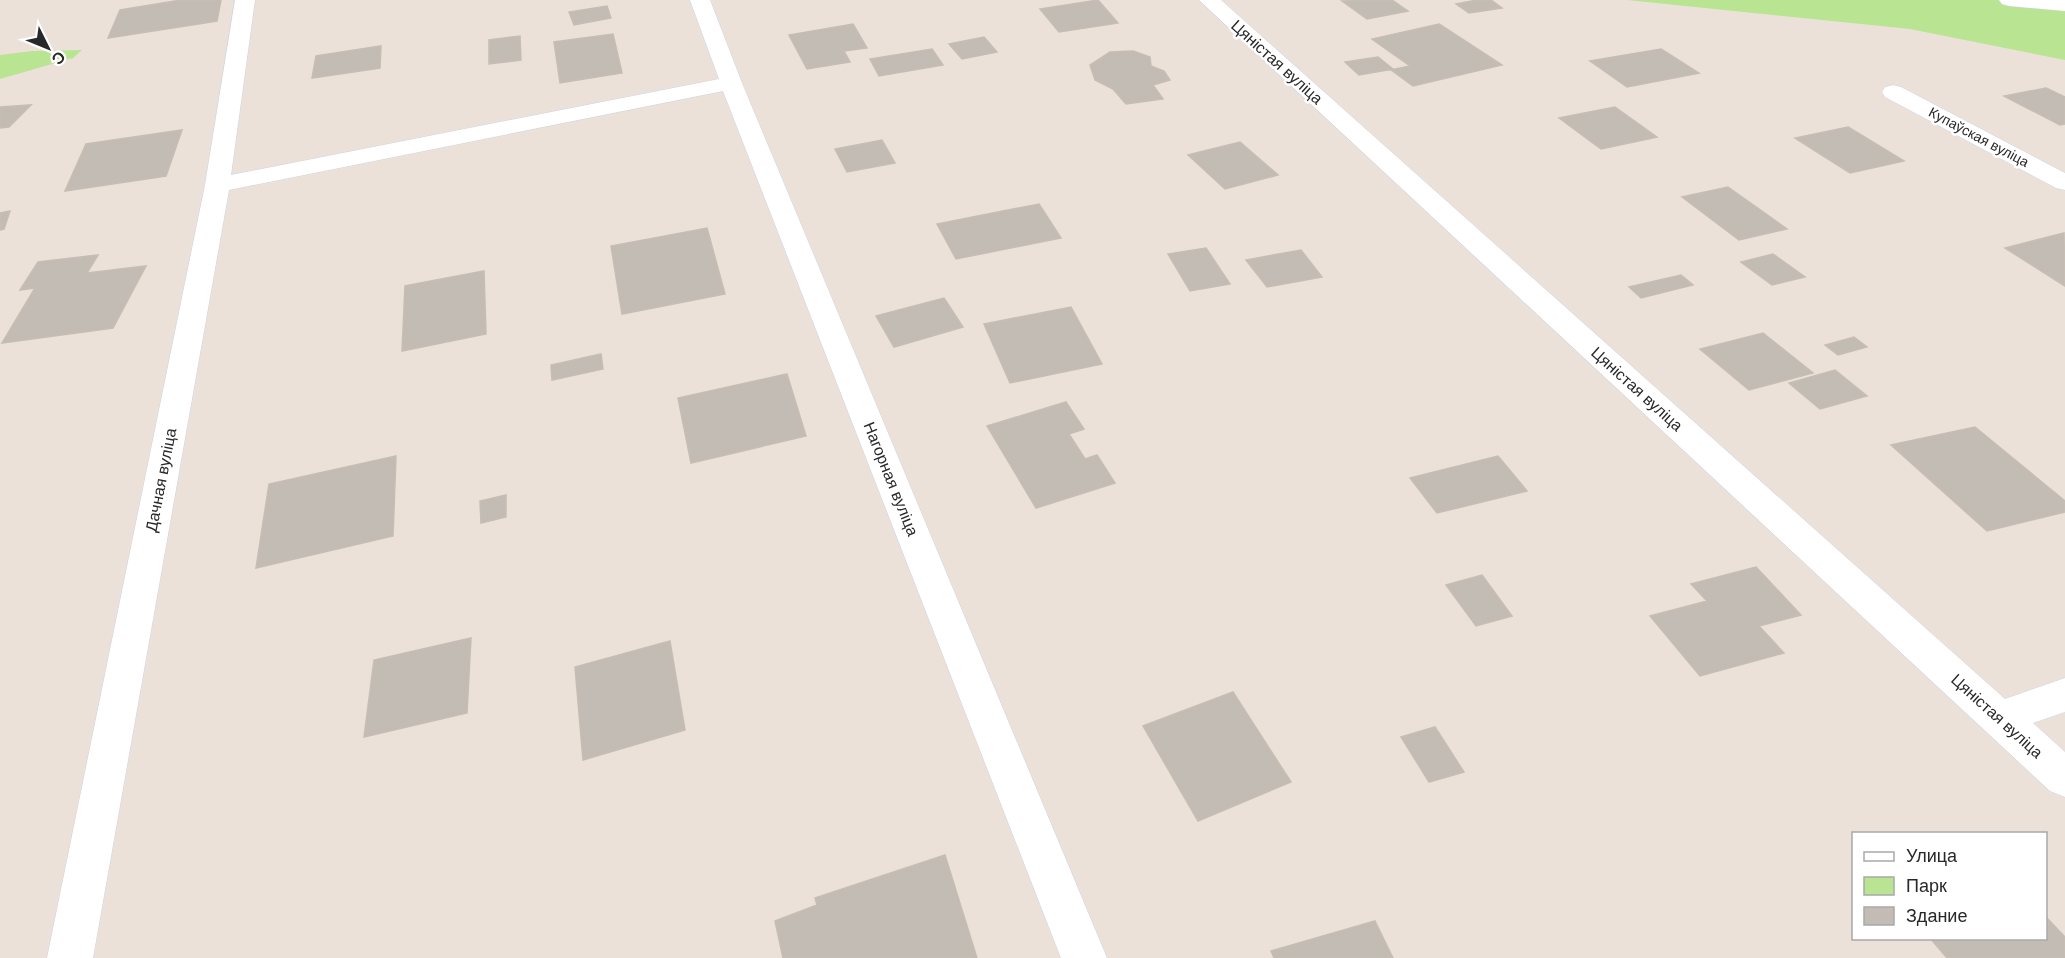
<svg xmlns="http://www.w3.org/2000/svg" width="2065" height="958" font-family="Helvetica,sans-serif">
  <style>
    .green { fill: #b9e592 }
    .building { fill: #c3bcb5; stroke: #c7bdb2; stroke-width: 1.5 }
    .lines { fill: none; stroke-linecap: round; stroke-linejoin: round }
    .minor-casing { stroke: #ced4e2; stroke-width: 1 }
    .minor { fill: #fff; fill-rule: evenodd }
    .labels { text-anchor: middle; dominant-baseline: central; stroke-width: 5; stroke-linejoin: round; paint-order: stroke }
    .far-street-label { font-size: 14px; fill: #282828; stroke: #fff }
    .street-label { font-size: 16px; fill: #282828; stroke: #fff }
  </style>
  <rect width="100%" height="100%" fill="#ebe1d9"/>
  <path class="green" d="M1627 0H2065V60L1910 29Z
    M82 50 73 58 0 79V55L32 51Z"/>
  <path class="building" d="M181 0H221L217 21 108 38 120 10Z
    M1098 0 1118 23 1059 32 1040 9Z
    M1392 0 1408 11 1367 19 1342 1Z
    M1477 0H1491L1502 8 1469 13 1456 4Z
    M607 6 611 18 574 25 569 12Z
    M853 24 867 48 844 51 850 62 807 69 789 35Z
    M1439 24 1502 65 1413 86 1391 70 1410 66 1372 39Z
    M613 34 622 73 560 83 554 42Z
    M520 36 521 60 489 64V40Z
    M984 37 997 52 962 59 949 44Z
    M381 46 380 68 312 78 316 56Z
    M932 49 943 65 879 76 870 59Z
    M1661 49 1699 73 1627 87 1590 61Z
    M1133 51 1150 57 1151 66 1164 71 1170 80 1153 85 1163 99 1126 104 1113 89 1095 80 1090 65 1110 52Z
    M1378 57 1393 69 1359 75 1345 62Z
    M2046 88 2065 97V124L2060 125 2004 96Z
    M31 105 9 127 0 128V107Z
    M1615 107 1657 137 1601 149 1559 118Z
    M1848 127 1904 161 1850 173 1795 138Z
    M182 130 166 176 65 191 86 144Z
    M882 140 895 163 847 172 835 149Z
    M1240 142 1278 175 1225 189 1188 155Z
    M1728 187 1787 229 1739 240 1682 197Z
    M1039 204 1061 238 956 259 937 224Z
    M10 211 4 229 0 230V213Z
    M707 228 725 294 622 314 611 246Z
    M2064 233 2065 286 2005 248Z
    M1206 248 1230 284 1190 291 1168 254Z
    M1301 250 1322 277 1267 287 1246 260Z
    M1773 254 1805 277 1772 285 1741 262Z
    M98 255 87 273 146 266 113 328 2 343 35 288 20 290 38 262Z
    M484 271 486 334 402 351 405 286Z
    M1681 275 1693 285 1641 298 1629 287Z
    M944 298 963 327 894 347 876 316Z
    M1071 307 1102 364 1010 383 984 324Z
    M1763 333 1813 373 1749 390 1700 349Z
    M1854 337 1867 347 1838 355 1825 345Z
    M601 354 603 369 552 380 551 365Z
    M1835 370 1867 396 1820 409 1789 383Z
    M787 374 806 436 691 463 678 398Z
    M1066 402 1084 429 1069 434 1085 459 1097 455 1115 483 1036 508 987 426Z
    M1975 427 2065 501V512L1987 531 1891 445Z
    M396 456 393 536 256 568 269 484Z
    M1498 456 1527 491 1437 513 1410 478Z
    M506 495V517L481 523 480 501Z
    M1756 567 1801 615 1759 626 1784 653 1700 676 1650 616 1707 601 1691 584Z
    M1482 575 1512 616 1476 626 1446 585Z
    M471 638 467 713 364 737 374 660Z
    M670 641 685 730 583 760 575 667Z
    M1233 692 1291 782 1198 821 1143 726Z
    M1435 727 1464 772 1429 782 1401 737Z
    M945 855 977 958H783L775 921 817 905 815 898Z
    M2046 917 2065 937V958H1947L1930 938H2046Z
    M1375 921 1393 958H1274L1271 951Z"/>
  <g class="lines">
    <defs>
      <path id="minor" d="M235 0H255L231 175 719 79 690 0H710L742 83 1107 958H1061L723 91 229 190 93 958H47L205 185Z
        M1199 0H1221L2005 699 2065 678V712L2033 723 2065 752V797L2050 791Z
        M1999 0H2065V11L2009 6 2002 4Z
        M1893 85 1901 87 2065 173V190L2056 188 1885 97 1882 92 1885 87Z"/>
    </defs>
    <use href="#minor" class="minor-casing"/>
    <use href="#minor" class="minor"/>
  </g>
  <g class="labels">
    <g class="far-street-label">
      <text transform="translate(1979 137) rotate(28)">Купаўская вуліца</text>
    </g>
    <g class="street-label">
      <text transform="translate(1277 62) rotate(42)">Цяністая вуліца</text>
      <text transform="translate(1637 389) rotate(42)">Цяністая вуліца</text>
      <text transform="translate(891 479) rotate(68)">Нагорная вуліца</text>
      <text transform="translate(161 480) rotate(-79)">Дачная вуліца</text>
      <text transform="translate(1997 716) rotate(42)">Цяністая вуліца</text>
    </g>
  </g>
  <rect x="1852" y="832" width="195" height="108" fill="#ffffff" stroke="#a9a9a9" stroke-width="1.5"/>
  <rect x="1864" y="852" width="30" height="9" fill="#ffffff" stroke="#a9a9a9" stroke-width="1.5"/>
  <text x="1906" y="862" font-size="18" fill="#282828">Улица</text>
  <rect x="1864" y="877" width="30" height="18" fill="#b9e592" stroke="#a9a9a9" stroke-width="1.5"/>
  <text x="1906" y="892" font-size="18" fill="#282828">Парк</text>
  <rect x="1864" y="907" width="30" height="18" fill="#c3bcb5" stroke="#a9a9a9" stroke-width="1.5"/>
  <text x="1906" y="922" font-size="18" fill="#282828">Здание</text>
  <g transform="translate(48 48) rotate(133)" stroke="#ffffff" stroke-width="4.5" paint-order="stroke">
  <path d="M0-4.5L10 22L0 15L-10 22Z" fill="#282828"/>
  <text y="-9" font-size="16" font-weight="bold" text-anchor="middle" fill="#282828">С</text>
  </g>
</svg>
